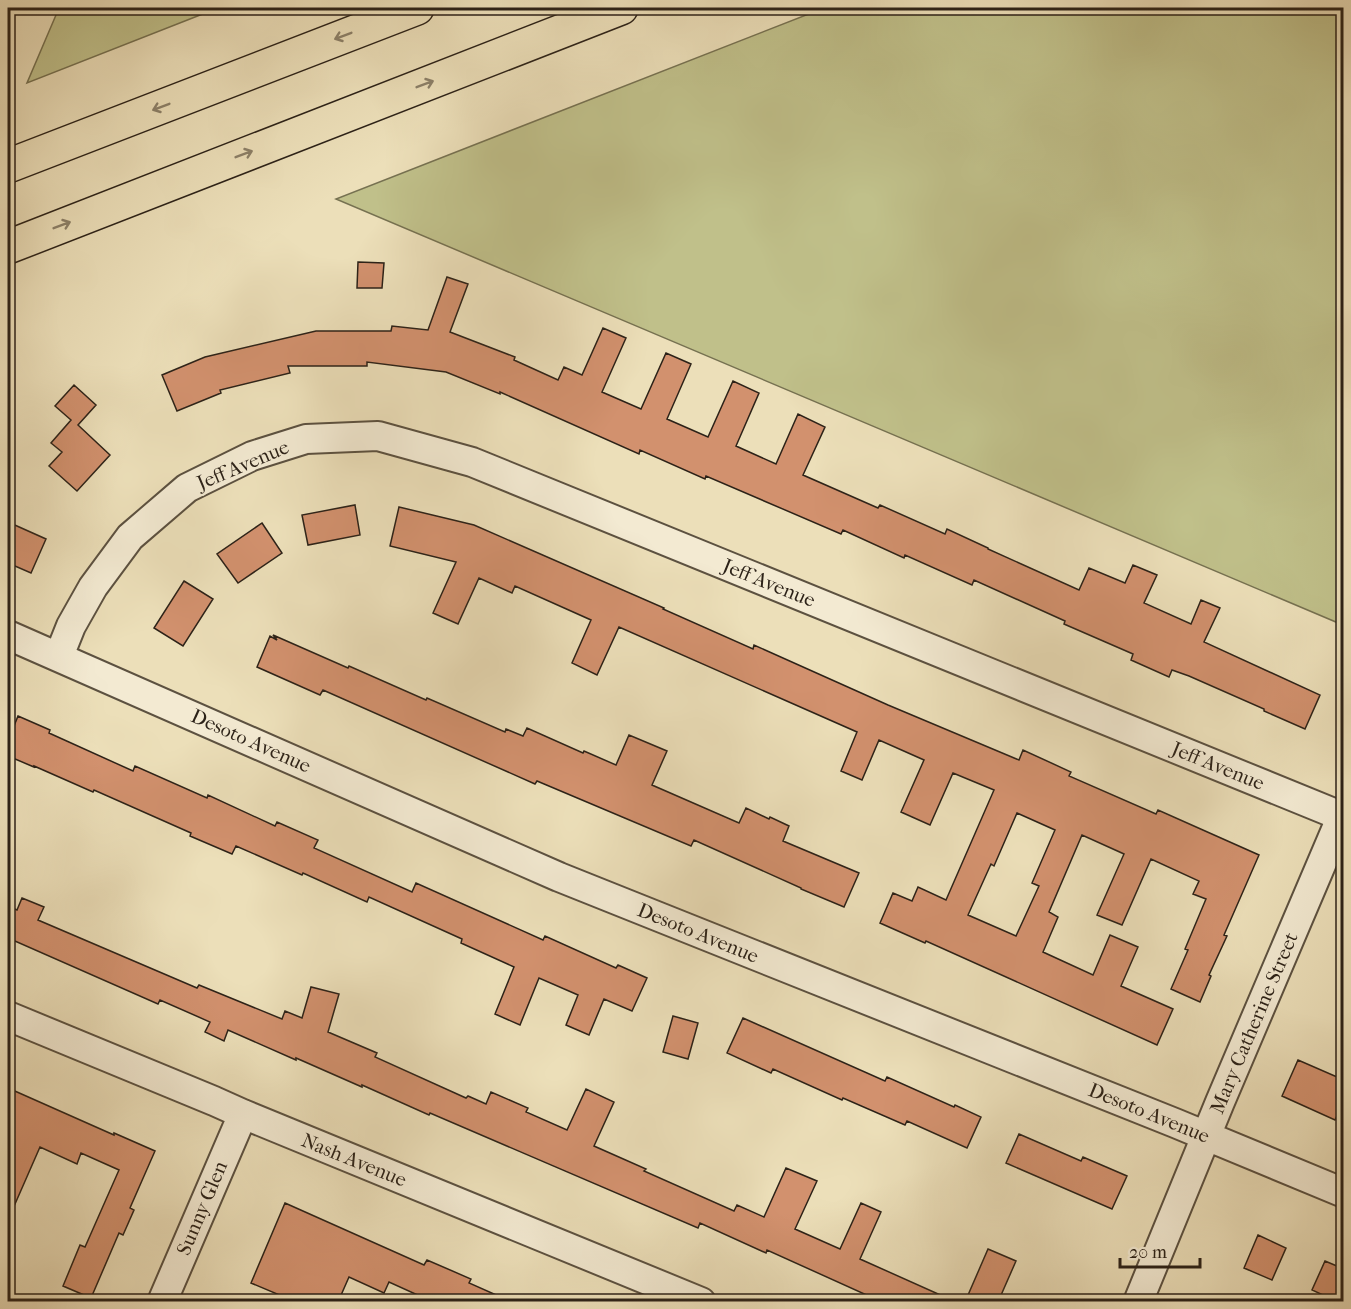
<svg xmlns="http://www.w3.org/2000/svg" width="1351" height="1309" font-family="'IM FELL French Canon',serif">
  <style>
    .green { fill: #c0c08a; stroke: #767151; stroke-width: 1.5 }
    .building { fill: #d2916e; stroke: #2c2218; stroke-width: 1.5; fill-rule: evenodd }
    .lines { fill: none; stroke-linecap: round; stroke-linejoin: round }
    .minor-casing { stroke: #5c5140; stroke-width: 32 }
    .motorway-casing { stroke: #2c2218; stroke-width: 36 }
    .minor { stroke: #f3ead2; stroke-width: 28 }
    .motorway { stroke: #ecdfb9; stroke-width: 33 }
    .oneway { stroke: #8c8068 }
    .labels { text-anchor: middle; dominant-baseline: central; stroke-width: 4.5; stroke-linejoin: round; paint-order: stroke }
    .street-label { font-size: 20px; fill: #2c2218; stroke: #f3ead2 }
  </style>
  <rect width="100%" height="100%" fill="#ecdfb9"/>
  <filter id="stains"><feTurbulence type="fractalNoise" baseFrequency=".00333" numOctaves="4"/><feColorMatrix values="0 0 0 0 .2 0 0 0 0 .09 0 0 0 0 .02 0 0 0 .5 -.17"/></filter>
  <radialGradient id="worn" r=".72"><stop offset=".6" stop-color="#630" stop-opacity="0"/><stop offset="1" stop-color="#630" stop-opacity=".3"/></radialGradient>
  <path class="green" d="M59 8H218L27 83Z
    M824 8H1343V625L336 199Z"/>
  <path class="building" d="M358 262 384 263 382 288H357Z
    M447 277 468 284 450 332 515 357 514 360 558 380 564 367 582 375 603 328 626 338 602 392 641 409 666 353 691 364 667 419 708 437 733 381 759 393 736 446 776 464 798 414 825 427 803 475 878 508 880 505 945 534 947 529 988 548V549L1079 590 1089 568 1125 583 1133 565 1157 575 1144 603 1191 624 1201 600 1220 608 1204 642 1320 695 1305 729 1264 711V709L1189 676 1172 670 1169 677 1131 660 1133 654 1064 624 1065 621 974 580 972 585 905 555 904 558 843 530 841 534 706 476 705 479 640 450 639 454 500 392V394L446 372 367 362V366H288L290 373 220 390 221 393 177 411 162 375 205 357 316 331H391L392 326 428 330Z
    M74 385 96 405 78 425 110 455 77 491 49 466 62 452 51 443 71 420 55 406Z
    M355 505 360 535 308 545 302 515Z
    M399 507 474 525 664 608 663 609 753 649 754 645 888 705 1019 760 1023 750 1071 772 1069 776 1156 814 1158 810 1259 855 1224 935 1227 936 1209 975 1211 976 1200 1002 1171 989 1188 950 1185 949 1206 899 1193 894 1199 881 1151 859 1122 925 1097 915 1124 854 1082 835 1049 912 1058 917 1043 952 1093 975 1110 935 1138 947 1121 986 1173 1009 1157 1045 926 941 925 943 880 923 893 893 912 901 918 887 946 900 994 790 953 773 930 825 901 812 924 760 879 740 862 780 841 771 857 732 619 627 597 675 572 663 591 620 515 586 512 593 479 578 458 624 433 613 456 562 390 546ZM1017 813 1055 830 1032 883 1039 886 1016 936 968 915 991 864 994 866Z
    M8 522 46 539 31 573 8 563Z
    M262 523 282 553 238 583 217 554Z
    M184 581 213 599 183 646 154 628Z
    M273 635 348 668 349 666 426 700 427 698 505 732 506 729 523 736 527 728 583 753 584 751 616 765 629 735 667 751 652 785 739 823 746 808 769 819 770 817 789 826 783 841 859 873 844 907 801 889V888L694 840 691 846 537 781 535 784 323 690 320 695 257 667 270 636 277 640Z
    M18 716 50 730 49 733 133 771 135 766 207 798 208 795 275 826 277 822 318 840 314 848 412 892 416 883 543 940 545 936 616 968 618 965 647 978 632 1011 604 999 589 1035 566 1025 578 995 539 978 520 1025 495 1014 514 967 461 943 462 939 369 897 367 902 303 873 302 875 236 846 232 854 190 836 191 833 94 790 93 792 34 766V767L8 756V741Z
    M22 898 44 907 38 920 197 988 199 985 282 1019 285 1011 302 1018 311 987 339 994 328 1032 377 1053 375 1057 466 1098 468 1096 486 1104 491 1092 528 1108 526 1112 567 1130 586 1089 614 1102 594 1146 646 1169 644 1171 734 1211 737 1205 764 1217 786 1168 817 1181 795 1229 840 1249 861 1203 881 1212 860 1259 956 1302H882L767 1250 766 1253 700 1223 698 1228 430 1113 429 1115 362 1085V1087L296 1058V1060L228 1030 224 1041 205 1032 210 1022 160 1000 158 1004 8 938V906L17 910Z
    M673 1016 698 1023 688 1059 663 1052Z
    M743 1018 885 1081 887 1077 954 1107 955 1105 981 1117 967 1148 907 1121 905 1125 843 1098 842 1100 773 1069 771 1073 727 1053Z
    M1298 1060 1344 1080V1100L1335 1120 1282 1096Z
    M8 1088 114 1135V1133L155 1151 130 1208 134 1210 123 1235 119 1233 91 1298 63 1286 80 1245 85 1247 119 1170 81 1153 77 1164 40 1147 8 1220Z
    M1019 1134 1081 1161 1083 1157 1127 1176 1112 1209 1006 1163Z
    M285 1203 424 1265 427 1260 471 1279 469 1283 512 1302H433L389 1282 384 1293 349 1277 338 1302H296L251 1283Z
    M1258 1235 1286 1248 1272 1280 1244 1268Z
    M988 1249 1016 1261 998 1302H965Z
    M1325 1261 1344 1269V1302H1338L1312 1290Z"/>
  <g class="lines">
    <defs>
      <path id="minor" d="M8 635 559 877 1175 1123 1344 1193
        M59 656 71 626 93 587 130 537 187 488 252 456 306 439 378 436 472 462 1341 816
        M8 1016 214 1101 243 1114 701 1302
        M162 1302 243 1114
        M1138 1302 1220 1102 1344 811"/>
      <path id="motorway" d="M8 166 417 8
        M8 247 621 8"/>
    </defs>
    <use href="#minor" class="minor-casing"/>
    <use href="#motorway" class="motorway-casing"/>
    <use href="#minor" class="minor"/>
    <use href="#motorway" class="motorway"/>
  </g>
  <defs><path id="oneway-shaft" d="M-6 0H5M1.5-3L5.5 0L1.5 3" fill="none" stroke-width="1.6" stroke-linecap="round" stroke-linejoin="round" transform="scale(1.5)"/></defs>
  <g class="oneway">
    <use href="#oneway-shaft" transform="translate(343 36) rotate(159)"/>
    <use href="#oneway-shaft" transform="translate(425 84) rotate(-21)"/>
    <use href="#oneway-shaft" transform="translate(161 107) rotate(159)"/>
    <use href="#oneway-shaft" transform="translate(244 154) rotate(-21)"/>
    <use href="#oneway-shaft" transform="translate(62 225) rotate(-21)"/>
  </g>
  <g class="labels">
    <g class="street-label">
      <text transform="translate(243 465) rotate(-23)">Jeff Avenue</text>
      <text transform="translate(769 583) rotate(22)">Jeff Avenue</text>
      <text transform="translate(251 741) rotate(24)">Desoto Avenue</text>
      <text transform="translate(1218 766) rotate(22)">Jeff Avenue</text>
      <text transform="translate(698 933) rotate(22)">Desoto Avenue</text>
      <text transform="translate(1254 1023) rotate(-67)">Mary Catherine Street</text>
      <text transform="translate(1149 1113) rotate(22)">Desoto Avenue</text>
      <text transform="translate(354 1160) rotate(22)">Nash Avenue</text>
      <text transform="translate(202 1208) rotate(-67)">Sunny Glen</text>
    </g>
  </g>
  <rect width="1351" height="1309" fill="none" stroke="#ecdfb9" stroke-width="30"/>
  <rect x="9" y="9" width="1333" height="1291" fill="none" stroke="#2c2218" stroke-width="3"/>
  <rect x="15" y="15" width="1321" height="1279" fill="none" stroke="#2c2218" stroke-width="1.5"/>
  <path d="M1120 1258v9h80v-9" fill="none" stroke="#2c2218" stroke-width="3"/>
  <text x="1129" y="1258" font-size="18" fill="#2c2218" stroke="#f3ead2" stroke-width="4.5" paint-order="stroke">20 m</text>
  <rect width="100%" height="100%" filter="url(#stains)"/>
  <rect width="100%" height="100%" fill="url(#worn)"/>
</svg>
